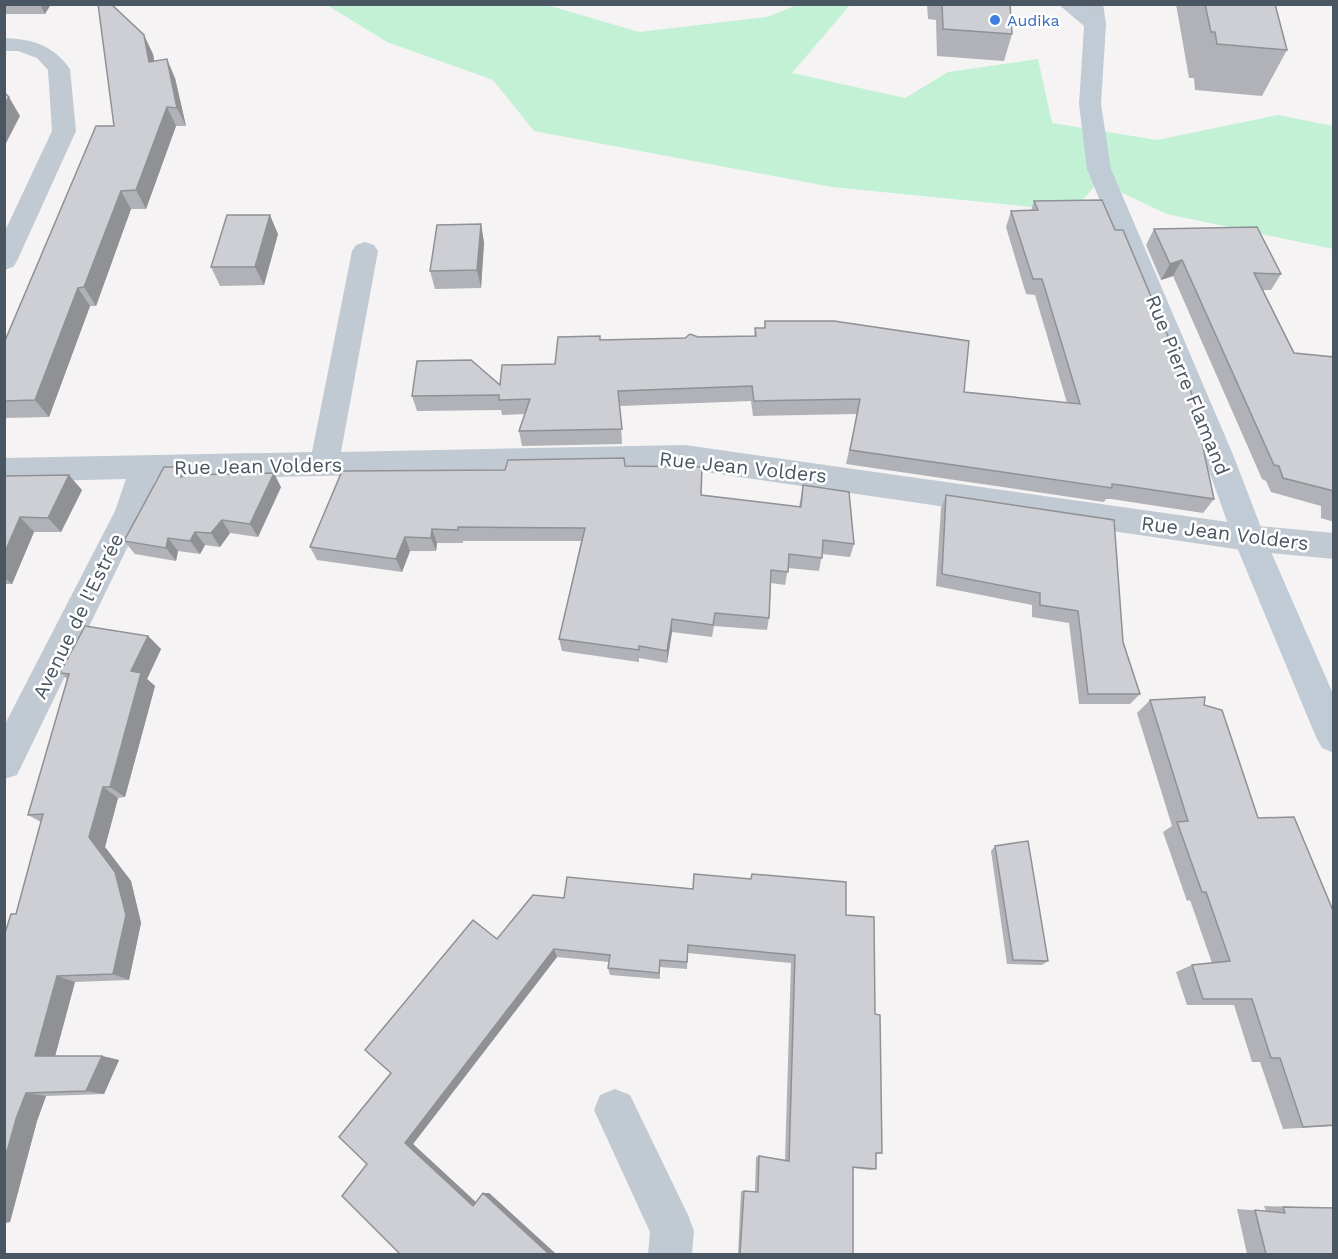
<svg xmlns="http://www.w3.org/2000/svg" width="1338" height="1259" font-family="'Work Sans',sans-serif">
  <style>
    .green { fill: #c3f1d5 }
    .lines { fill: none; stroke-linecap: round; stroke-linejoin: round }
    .street { fill: #c1cad2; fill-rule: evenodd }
    .secondary { fill: #c1cbd6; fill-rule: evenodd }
    .wall { fill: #b0b2b7 }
    .shaded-wall { fill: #909195 }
    .building { fill: #cdcfd5; stroke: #909195; stroke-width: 1.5 }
    .shop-dot { fill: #3f7fe0; stroke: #fff; stroke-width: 2 }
    .labels { text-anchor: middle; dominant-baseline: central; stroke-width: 5; stroke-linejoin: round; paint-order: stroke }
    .far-shop-label { font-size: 16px; fill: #366cbe; stroke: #fff; text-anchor: start }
    .street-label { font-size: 20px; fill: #4a5661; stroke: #fff }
  </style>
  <rect width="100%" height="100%" fill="#f5f3f3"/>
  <path class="green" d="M327 5H547L639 32 767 17 797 5H850L792 73 905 98 948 72 1038 59 1052 123 1157 140 1278 115 1333 126V249L1167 214 1099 182 1072 211 832 187 534 131 493 80 387 42Z"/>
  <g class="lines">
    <path class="street" d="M1083 4H1103L1106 24 1102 28 1095 30 1088 28 1084 24Z
      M4 38C33 39 53 45 70 69L76 131 17 261 13 267 4 270V233L52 131 48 70 37 58 18 51H4Z
      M365 242 374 245 378 251 341 452 685 445 1249 525 1334 533V559L1249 551 685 469 156 479 145 511 17 775 4 779V726L115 511 126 479 4 482V458L312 452 352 251 356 245Z
      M615 1089 630 1095 688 1215 694 1231 692 1254H648L650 1232 594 1110 600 1095Z"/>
    <path class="secondary" d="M1058 4H1082L1106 24 1101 104 1111 169 1234 457 1265 538 1334 696V753L1322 748 1316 737 1233 538 1204 457 1087 169 1079 104 1084 26Z"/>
  </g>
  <path class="wall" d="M4 4H51L45 14H4Z
    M927 4H1010L1012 34 1004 61 937 56 936 20 928 19Z
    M1176 4H1275L1287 50 1262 96 1195 90 1194 78H1189Z
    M153 54 154 61 175 78 186 126H176L146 209H131L96 306H90L49 417 4 418V343L114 126Z
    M1034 201 1214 499 1203 513 1111 499H1106L1104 502 846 464 857 414 753 416 751 401 620 406 622 444 522 446 519 431 525 414 502 415 501 410 417 411 412 396 500 385 555 364 600 340 754 336 755 328H764L765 321 964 392 1067 403 1035 295 1026 294 1006 227 1011 211H1031Z
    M481 224 484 243 481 288 435 289 430 271Z
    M1154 229 1281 274 1271 290H1263L1294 353 1334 357V522L1321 518V506L1271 492 1266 481 1262 479 1173 276 1161 280 1146 245Z
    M278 234 264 285 220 286 211 267Z
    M625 466 701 495 799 507 803 485 854 544 850 557 822 554 819 571 788 568 785 585 771 583 769 618 767 630 714 626 712 637 672 632 667 663 639 658V662L562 651 559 639 581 541H463V543H437L436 551H410L402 572 317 560 310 547 505 470Z
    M183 467 188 475 281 487 258 537 230 533 220 547 205 545 200 554 178 551 176 561 135 554 124 541Z
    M5 476 82 490 61 532H34L12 584H4Z
    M946 495 1123 642 1140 694 1130 704H1079L1069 623 1032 617V605L936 586 941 508Z
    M148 636 161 649 147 679 155 686 125 797 118 798 105 847 131 881 141 923 129 980 75 982 55 1056H102L119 1060 104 1094 46 1096 37 1121 10 1222 4 1223V936L16 914 41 822 28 815 67 679 60 673Z
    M1150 700 1204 705 1258 818 1334 913V1126L1283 1129 1260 1062H1252L1234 1005H1187L1176 972 1192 965 1212 963 1190 900 1187 901 1163 832 1172 826 1137 713Z
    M995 846 1048 961 1042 965 1007 964 991 851Z
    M752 874 846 915 875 1014 882 1153 876 1154V1169L870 1170 853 1168V1254H738L741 1191H755L756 1157 759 1156 785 1160 791 963 688 953 687 969 660 967V979L610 975 608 968 609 962 557 957 413 1144 476 1202 483 1193H489L556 1254H400L367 1164 497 939 564 898 693 889 751 879Z
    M1264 1206 1334 1208V1254H1247L1237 1209 1266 1211Z"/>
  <path class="shaded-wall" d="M40 4H51L45 14Z
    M144 35 153 54 158 81 149 62Z
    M167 59 175 78 186 126 177 108Z
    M9 97 20 116 4 147V105Z
    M167 107 176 126 146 209 136 190Z
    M121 191 131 209 96 306 84 287Z
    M270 215 278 234 264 285 255 267Z
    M481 224 484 243 481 288 477 270Z
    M1182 260 1173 276 1161 280 1170 264Z
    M78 288 90 306 49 417 35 400Z
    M183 467 192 481 181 477Z
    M274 473 281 487 258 537 250 524Z
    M69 475 82 490 61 532 48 518Z
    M20 517 34 532 12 584 4 577V554Z
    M222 520 230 533 220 547 211 533Z
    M432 529 437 543 436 551 431 538Z
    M195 532 205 545 200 554 190 541Z
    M405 537 410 551 402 572 396 559Z
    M168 538 178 551 176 561 166 548Z
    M672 619V632L667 663V651Z
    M148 636 161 649 147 679 155 686 125 797 110 787 131 671Z
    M103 787 118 798 105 847 131 881 141 923 129 980 113 974 89 837Z
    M554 949 557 957 413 1144 480 1206H473L405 1143Z
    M57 976 75 982 54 1060 35 1056Z
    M102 1056 119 1060 104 1094 86 1091Z
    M26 1093 46 1096 37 1121 10 1222 4 1223V1162L16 1119Z
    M483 1193H489L556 1254H549Z"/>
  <path class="building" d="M98 4H111L144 35 149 62 167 59 177 108 167 107 136 190 121 191 84 287 78 288 35 400 4 401V343L96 126H114Z
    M942 4H1010L1012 34 943 29Z
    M1205 4H1275L1287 50 1217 44 1215 32H1211Z
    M4 92 9 97 4 105Z
    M1102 200 1115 230H1123L1191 391 1214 499 1120 485 1112 484V488L850 450 860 399 754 401 752 386 618 391 622 429 519 431 530 399 499 400V395L412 396 417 361 471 360 500 385 502 365 555 364 558 337 600 336V340L685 338 690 334 698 337 756 336 755 328H765V321H834L969 341 964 392 1080 404 1042 279H1033L1011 211 1038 210 1034 201Z
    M227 215H270L255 267H211Z
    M481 224 477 270 430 271 437 225Z
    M1257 227 1281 274 1254 273 1294 353 1334 357V491L1283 478 1279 466 1274 465 1182 260 1170 264 1154 229Z
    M624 458 625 466 702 467 701 495 801 507 803 485 849 492 854 544 823 540 822 558 789 554 788 572 771 570 769 618 715 613 713 625 672 619 667 651 639 646V650L559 639 585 528 458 527V530L432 529 431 538 405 537 396 559 310 547 342 471 505 470 508 460Z
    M164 467H183L181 477 186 475 274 473 250 524 222 520 211 533 195 532 190 541 168 538 166 548 124 541Z
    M69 475 48 518 20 517 4 554 5 476Z
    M946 495 1114 520 1123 642 1140 694H1088L1078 611 1040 605V593L942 574Z
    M85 626 148 636 131 671 141 673 110 787H103L89 837 115 872 126 915 113 974 57 976 35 1056H102L86 1091 26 1093 16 1119 4 1162V936L11 914H16L43 814 28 815 69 674 60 673Z
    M1205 697 1204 705 1222 710 1258 818 1294 817 1334 913V1125L1303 1127 1280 1058H1271L1252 999H1203L1192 965 1230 961 1206 892H1202L1177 822 1188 821 1150 700Z
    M1028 841 1048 961 1013 960 995 846Z
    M694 874 751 879 752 874 846 882V915L874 917 875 1014 880 1015 882 1153H876V1169L853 1167V1254H740L744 1191 758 1192 759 1156 789 1161 795 955 688 945 687 962 660 960 659 973 608 968 610 955 554 949 405 1143 473 1206 483 1193 549 1254H400L342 1196 367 1164 339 1137 391 1073 365 1050 473 920 497 939 533 895 564 898 567 877 693 889Z
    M1283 1207 1334 1208V1254H1266L1255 1210 1285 1213Z"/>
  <circle class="shop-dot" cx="995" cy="20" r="6"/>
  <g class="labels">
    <g class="far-shop-label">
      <text x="1007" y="20">Audika</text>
    </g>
    <g class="street-label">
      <text transform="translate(1188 385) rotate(68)">Rue Pierre Flamand</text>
      <text transform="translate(258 466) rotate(-1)">Rue Jean Volders</text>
      <text transform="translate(743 467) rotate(6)">Rue Jean Volders</text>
      <text transform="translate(1225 533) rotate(7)">Rue Jean Volders</text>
      <text transform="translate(78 616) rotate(-64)">Avenue de l'Estrée</text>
    </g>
  </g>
  <rect width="1338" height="1259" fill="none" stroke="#4a5661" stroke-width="12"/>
</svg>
